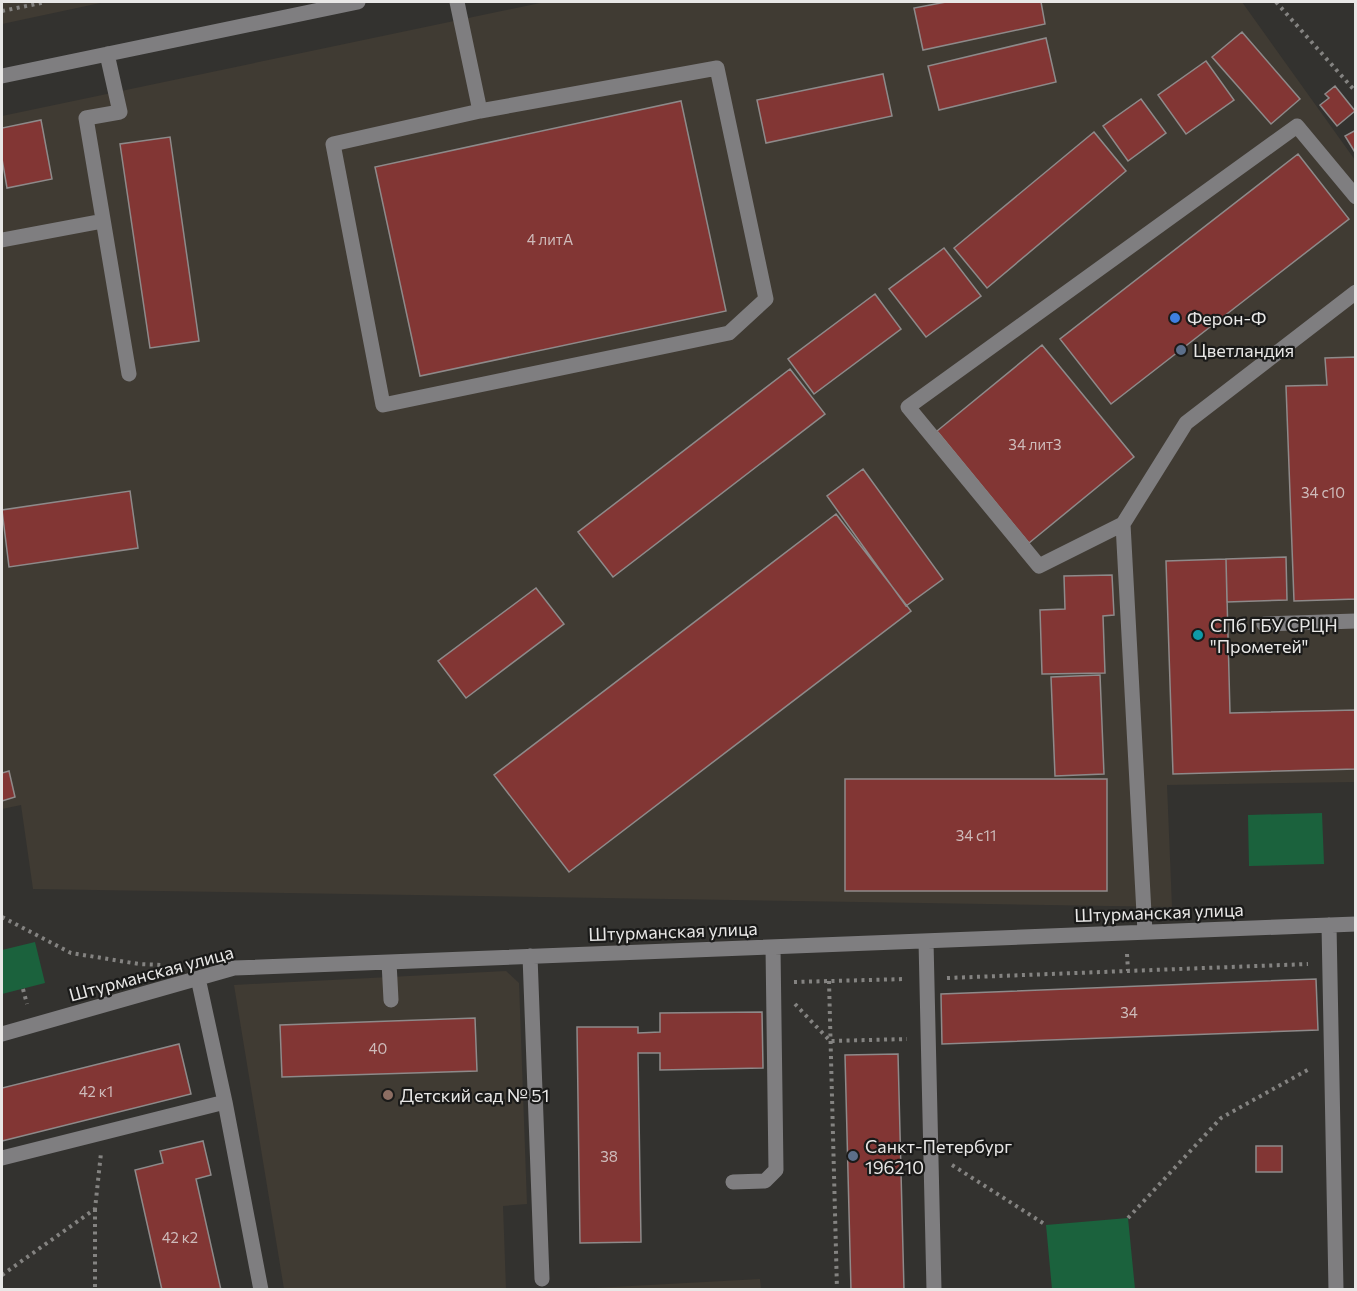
<svg xmlns="http://www.w3.org/2000/svg" width="1357" height="1291" font-family="Commissioner,sans-serif">
  <style>
    .built { fill: #403b33 }
    .green { fill: #1b623d }
    .building { fill: #823634; stroke: #8e8a8a; stroke-width: 1.5 }
    .lines { fill: none; stroke-linecap: round; stroke-linejoin: round }
    .path { stroke: #848381; stroke-width: 4; stroke-dasharray: 3 4.5; stroke-linecap: butt }
    .minor { stroke: #7f7e80; stroke-width: 15 }
    .shop-dot { fill: #3f7fe0; stroke: #1a1a19; stroke-width: 2 }
    .service-dot { fill: #5c6f8a; stroke: #1a1a19; stroke-width: 2 }
    .culture-dot { fill: #0f9aa8; stroke: #1a1a19; stroke-width: 2 }
    .education-dot { fill: #8d6e63; stroke: #1a1a19; stroke-width: 2 }
    .labels { text-anchor: middle; dominant-baseline: central; stroke-width: 4.5; stroke-linejoin: round; paint-order: stroke }
    .number-label { font-size: 15px; fill: #cebbba }
    .poi-label { font-size: 18px; fill: #e8e7e6; stroke: #1a1a19; text-anchor: start }
    .street-label { font-size: 18px; fill: #e8e7e6; stroke: #1a1a19 }
  </style>
  <rect width="100%" height="100%" fill="#33322f"/>
  <path class="built" d="M2 2H105L2 24Z
    M545 2H1242L1355 160V782L1167 785 1172 907 33 889 21 805 2 809V116Z
    M506 971 519 983 527 1204 503 1206 506 1289H284L234 985Z
    M760 1279 761 1289H576Z"/>
  <path class="green" d="M1322 813 1324 864 1249 866 1248 815Z
    M35 942 45 983 2 994V950Z
    M1128 1218 1135 1289H1052L1046 1225Z"/>
  <path class="building" d="M946 2H1041L1045 24 923 50 914 8Z
    M1242 32 1300 99 1271 124 1212 57Z
    M1046 38 1056 82 939 110 928 66Z
    M1206 61 1234 100 1186 134 1158 95Z
    M883 74 892 116 766 143 757 100Z
    M1335 86 1355 111 1337 126 1320 105 1329 98 1325 94Z
    M1141 99 1166 133 1128 161 1103 126Z
    M681 101 726 311 420 376 375 167Z
    M41 120 52 179 7 188 2 159V128Z
    M1356 130V154L1345 136Z
    M1094 132 1126 171 987 288 954 248Z
    M170 137 199 341 150 348 120 144Z
    M1298 154 1349 219 1111 404 1060 339Z
    M944 248 981 296 926 337 889 289Z
    M875 294 901 329 814 394 788 359Z
    M1042 345 1134 457 1029 543 937 431Z
    M1356 357V599L1294 601 1286 386 1327 385 1325 358Z
    M790 369 825 414 613 577 578 532Z
    M863 469 943 579 906 606 827 496Z
    M130 491 138 548 9 567 2 510Z
    M836 514 911 611 569 872 494 775Z
    M1286 557 1287 600 1227 602 1226 559Z
    M1226 559 1230 713 1356 710V769L1173 774 1166 561Z
    M1112 575 1114 615 1103 616 1105 673 1042 674 1040 610 1065 609 1064 576Z
    M536 588 564 624 466 698 438 661Z
    M1100 675 1104 774 1055 776 1051 677Z
    M9 771 15 797 2 801V773Z
    M845 779H1107V891H845Z
    M1316 979 1318 1030 942 1044 941 994Z
    M762 1012 763 1068 660 1070V1053H638L641 1242 580 1243 577 1027H638V1033L660 1032V1013Z
    M475 1018 477 1071 282 1077 280 1025Z
    M179 1044 191 1094 2 1141V1088Z
    M898 1054 904 1290H851L845 1055Z
    M203 1141 211 1175 196 1179 221 1290H162L135 1170 163 1163 160 1151Z
    M1256 1146H1282V1172H1256Z"/>
  <g class="lines">
    <path class="path" d="M1276 2 1356 92
      M2 11 46 2
      M2 917 71 953 139 964 162 965
      M1127 954 1128 971
      M947 978 1308 964
      M829 981 837 1290
      M794 982 906 979
      M23 989 27 1004
      M795 1004 830 1041 907 1039
      M952 1165 1046 1225
      M95 1209V1290
      M1128 1218 1221 1118 1311 1068
      M2 1275 95 1209 101 1153"/>
    <path class="minor" d="M457 2 480 111 333 144 383 405 729 333 766 299 717 68 480 111
      M107 54 120 112 86 118 129 374
      M2 76 358 2
      M1356 197 1297 126 908 407 1039 566 1123 524 1186 423 1356 292
      M2 240 103 221
      M1123 524 1145 932
      M1264 624 1356 621
      M1329 925 1336 1290
      M926 941 934 1290
      M530 956 542 1279
      M389 962 391 1000
      M198 978 225 1102 261 1290
      M2 1034 234 968 1356 924
      M2 1158 225 1102
      M733 1182 765 1181 776 1170 773 947"/>
  </g>
  <circle class="shop-dot" cx="1175" cy="318" r="6"/>
  <g class="service-dot">
    <circle cx="1181" cy="350" r="6"/>
    <circle cx="853" cy="1156" r="6"/>
  </g>
  <circle class="culture-dot" cx="1198" cy="635" r="6"/>
  <circle class="education-dot" cx="388" cy="1095" r="6"/>
  <g class="labels">
    <g class="number-label">
      <text x="550" y="239">4 литА</text>
      <text x="1035" y="444">34 лит3</text>
      <text x="1323" y="492">34 с10</text>
      <text x="976" y="835">34 с11</text>
      <text x="1129" y="1012">34</text>
      <text x="378" y="1048">40</text>
      <text x="96" y="1091">42 к1</text>
      <text x="609" y="1156">38</text>
      <text x="180" y="1237">42 к2</text>
    </g>
    <g class="poi-label">
      <text x="1187" y="318">Ферон-Ф</text>
      <text x="1193" y="350">Цветландия</text>
      <text x="1210" y="625">СПб ГБУ СРЦН<tspan x="1210" dy="21">"Прометей"</tspan></text>
      <text x="400" y="1095">Детский сад № 51</text>
      <text x="865" y="1146">Санкт-Петербург<tspan x="865" dy="21">196210</tspan></text>
    </g>
    <g class="street-label">
      <text transform="translate(1159 912) rotate(-2)">Штурманская улица</text>
      <text transform="translate(673 931) rotate(-2)">Штурманская улица</text>
      <text transform="translate(151 973) rotate(-15)">Штурманская улица</text>
    </g>
  </g>
  <rect width="1357" height="1291" fill="none" stroke="#e8e7e6" stroke-width="6"/>
</svg>
